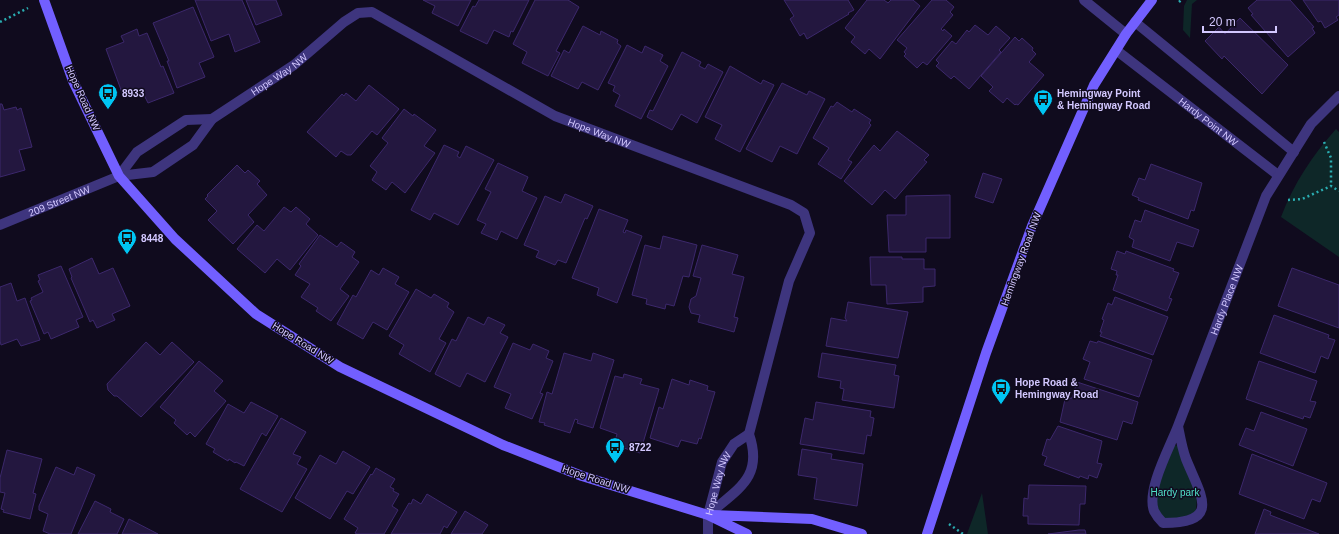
<svg xmlns="http://www.w3.org/2000/svg" width="1339" height="534" font-family="Helvetica,sans-serif">
  <style>
    .green { fill: #0e2728 }
    .building { fill: #23173f; stroke: #3c286c }
    .lines { fill: none; stroke-linecap: round; stroke-linejoin: round }
    .path { stroke: #2aadb1; stroke-width: 2.5; stroke-dasharray: 2 3; stroke-linecap: butt }
    .street { stroke: #3e357e; stroke-width: 10 }
    .secondary { stroke: #725fff; stroke-width: 10 }
    .labels { text-anchor: middle; dominant-baseline: central; stroke-width: 3; stroke-linejoin: round; paint-order: stroke }
    .street-label { font-size: 10px; fill: #d3c8ff; stroke: #100b1e }
    .poi-label { font-size: 10px; font-weight: bold; fill: #d3c8ff; stroke: #100b1e; text-anchor: start }
    .park-label { font-size: 10px; fill: #52e1ca; stroke: #100b1e }
  </style>
  <rect width="100%" height="100%" fill="#100b1e"/>
  <path class="green" d="M1187 0H1197L1192 4 1190 38 1183 30 1184 6Z
    M1336 129 1339 132V257L1281 217C1294 183 1312 156 1336 129Z
    M1171 444 1178 446 1198 487 1195 519 1168 523 1154 511 1153 487Z
    M982 493 988 534H967Z"/>
  <path class="building" d="M195 0H242L260 42 235 52 229 34 211 41Z
    M246 0H276L282 15 256 25Z
    M423 0H471L458 26 432 13 435 6Z
    M479 0H529L513 32 511 31 509 37 494 30 487 44 460 31 473 6 475 7Z
    M535 0H568L579 7 556 51 560 53 548 76 522 63 527 52 513 44Z
    M784 0H848L854 10 848 13 849 14 807 39 804 33 800 36 790 19 794 16Z
    M867 0H884L888 3 891 0H913L920 6 880 59 869 49 865 54 851 42 855 37 845 28Z
    M932 0H946L954 7 950 12 953 15 941 29 943 31 944 29 952 36 927 65 923 62 917 68 904 56 906 54 904 52 907 48 897 40Z
    M1257 0H1290L1314 27 1312 28 1315 33 1288 57 1251 15 1253 14 1248 8Z
    M1303 0H1339V15L1336 17 1338 20 1325 28 1321 21 1318 22Z
    M193 7 214 57 199 63 205 77 177 88 167 61H169L153 23Z
    M1240 18 1288 65 1262 94 1224 56 1222 59 1205 41 1219 27 1225 34Z
    M975 25 988 35 996 26 1010 38 999 50 1001 52 969 89 954 76 951 79 936 66 939 63 936 60 952 41 956 44 967 30 969 32Z
    M583 26 600 35 601 31 618 40 617 43 621 46 598 90 582 82 578 89 551 76 564 50 569 53Z
    M137 29 139 36 147 33 161 67 163 66 174 93 148 103 142 91 124 98 106 49 124 42 121 36Z
    M1015 37 1019 41 1022 38 1033 48 1032 50 1036 54 1029 62 1044 75 1018 105 1016 104 1015 105 1007 98 1003 103 989 91 993 87 981 76Z
    M627 45 642 53 645 46 663 55 660 61 668 66 641 119 615 106 620 95 613 91 615 86 608 83Z
    M682 52 701 62 699 66 705 69 708 64 723 72 697 123 681 114 672 130 647 117 650 110 653 111Z
    M730 66 761 84 763 80 774 85 740 152 715 139 722 125 705 117Z
    M782 83 807 95 809 91 825 99 797 154 780 146 772 162 746 149Z
    M369 85 399 109 377 135 372 131 351 155H347L341 151 336 157 307 132 342 94 344 96 346 93 356 101Z
    M837 102 852 112 854 109 871 120 869 123 871 125 848 160 852 162 841 179 818 164 829 148 813 138 831 106 833 107Z
    M0 104H2L4 110 16 107 17 110 21 108 32 147 19 150 25 170 0 177Z
    M404 109 413 116 414 114 436 130 424 146 435 153 405 193 392 182 386 190 372 180 377 172 370 166 388 143 382 138Z
    M897 131 929 155 924 160 927 162 895 199 885 190 872 205 844 181 874 145 880 151Z
    M444 145 459 152 457 156 460 158 466 146 494 160 458 225 434 213 430 220 411 210Z
    M498 163 528 177 522 191 537 198 517 239 501 231 497 240 481 233 486 224 477 220 491 192 485 189Z
    M1151 164 1202 183 1194 211 1191 210 1188 219 1138 200 1139 198 1132 195 1139 178 1145 180Z
    M237 165 245 173 248 170 260 181 257 184 267 195 248 215 254 222 233 244 208 220 217 211 205 199 208 196 207 195Z
    M983 173 1002 179 993 203 975 197Z
    M565 194 593 206 587 219 585 218 566 263 558 260 555 265 536 257 539 251 524 245 545 196 561 203Z
    M950 195V238H926V252H889L887 215H906V196Z
    M284 207 291 212 296 207 310 219 306 224 318 235 290 270 277 259 265 273 237 249 257 225 264 231Z
    M599 209 628 220 623 232 625 233 626 230 642 236 617 303 597 295 599 288 572 278Z
    M1145 210 1199 230 1193 247 1177 242 1170 261 1132 247 1134 240 1129 237 1135 220 1141 222Z
    M320 235 337 247 341 242 355 252 352 257 359 262 340 289 349 296 331 321 316 311 318 308 301 297 310 284 295 275 301 266 299 264Z
    M663 236 697 245 689 277 683 276 674 306 666 304 665 309 646 304 647 299 632 295 645 245 660 249Z
    M702 245 738 255 732 274 744 277 734 317 738 318 734 332 698 322 700 315 691 313 689 307 691 299 696 296 701 278 693 276Z
    M1117 251 1125 254 1126 251 1174 269 1173 271 1179 273 1169 298 1172 299 1167 311 1113 290 1118 275H1116L1117 271 1111 269Z
    M870 257H902V259H924V269H935V286L923 287V302L887 304 886 285H871Z
    M92 258 99 274 113 268 130 306 112 314 115 320 97 328 93 320 90 322 71 278 72 277 69 269Z
    M61 266 83 317 76 320 79 327 51 339 48 332 44 334 30 301 32 300 31 298 43 292 38 281 40 280 38 275Z
    M383 268 399 277 395 284 409 292 387 330 373 322 363 339 337 324 353 295 356 297 371 270 379 275Z
    M1292 268 1339 285V328L1278 306Z
    M11 283 17 301 25 298 40 340 21 346 17 339 1 345 0 341V287Z
    M416 289 431 298 434 294 449 303 447 307 454 312 439 339 446 343 430 372 399 354 404 345 389 336Z
    M1115 297 1168 317 1153 355 1100 336 1102 332H1100L1104 320 1102 319 1108 303 1112 305Z
    M848 302 908 312 898 358 826 346 831 318 847 321 845 318Z
    M1274 315 1329 335 1328 338 1335 340 1328 359 1321 356 1315 373 1260 353Z
    M468 317 484 325 488 317 505 325 500 333 508 337 485 382 467 373 460 387 435 374 452 339 456 341Z
    M1090 341 1097 343 1098 341 1152 360 1139 397 1084 379 1090 362 1083 359Z
    M146 342 160 355 172 342 194 362 141 417 117 396H114L108 390 107 384Z
    M513 343 530 350 533 344 549 351 546 358 553 361 540 393 543 394 532 419 505 408 511 394 494 387Z
    M564 353 591 361 593 353 614 360 593 428 577 423 578 420 575 419 570 433 544 425 545 423 539 422 547 392 552 394Z
    M822 353 896 365 894 375 899 376 894 408 842 400 844 389 840 388 841 381 818 377Z
    M199 361 223 381 214 391 226 401 195 437 190 432 187 435 174 423 176 420 160 407Z
    M1259 361 1317 381 1310 401 1316 402 1310 418 1304 416 1303 419 1246 399Z
    M624 374 642 379 640 384 659 389 640 453 614 445 617 434 600 428 615 376 623 378Z
    M672 379 689 385 690 380 708 386 707 390 715 392 701 439 699 438 697 444 681 440 678 447 650 438 659 407 663 409Z
    M1077 382 1138 402 1132 424 1123 421 1117 440 1060 422 1065 399 1072 398Z
    M251 402 278 416 266 436 262 433 244 466 236 462 235 463 229 459 228 461 213 452 215 449 206 444 228 404 244 413Z
    M816 402 871 411 870 417 874 418 871 436 867 435 864 454 800 444 805 418 813 420Z
    M1261 412 1307 429 1293 466 1239 445 1246 428 1254 431Z
    M281 418 306 432 293 454 301 457 297 464 307 469 282 512 240 489Z
    M1058 426 1102 441 1097 463 1102 464 1097 478 1089 475 1088 479 1080 476 1079 478 1044 465 1047 457 1042 455 1047 439 1050 440Z
    M802 449 832 454 831 459 863 464 857 506 814 499 817 478 798 475Z
    M7 450 42 459 33 493 36 494 30 519 3 512 4 510 1 509 5 493 0 492V478Z
    M343 451 370 467 353 494 347 491 330 519 295 498 320 455 336 464Z
    M1252 454 1327 483 1320 502 1312 499 1304 519 1239 494Z
    M56 467 74 475 77 467 95 475 71 534H50L43 531 48 514 39 510V506Z
    M376 468 395 479 390 487 394 489 393 491 399 494 392 506 398 510 384 534H357L355 533 358 528 344 519 371 474 372 475Z
    M1029 485 1086 486 1085 504H1080L1079 525 1028 524V516H1023L1024 498 1028 499Z
    M427 494 457 512 447 528 444 526 440 534H391L409 503 411 504 413 499 421 504Z
    M95 501 111 509 110 512 124 519 117 534H78Z
    M1264 509 1271 512 1270 515 1319 534H1255Z
    M465 511 488 525 482 534H451Z
    M129 519 158 534H122Z
    M1079 530H1085L1086 534H1048Z"/>
  <g class="lines">
    <path class="path" d="M1179 2 1181 0
      M0 22 28 8
      M1324 142 1331 158V186
      M1288 200 1302 199 1331 186 1339 191
      M949 524 963 534"/>
    <g class="street">
      <path d="M1084 0 1126 34"/>
      <path d="M1135 22 1294 152"/>
      <path id="s1" d="M1116 50 1278 175"/>
      <path d="M119 176 137 152 186 120 212 119"/>
      <path id="s2" d="M0 225 119 176 153 172 193 145 212 119 294 65 344 22 358 13 372 12 555 116 791 205 804 213 810 233 789 281 749 434C764 478 737 489 708 515"/>
      <path id="s3" d="M1178 426C1180 436 1182 448 1186 459 1201 496 1222 523 1163 523 1160 520 1156 515 1154 511 1146 490 1170 447 1178 426L1266 196 1311 124 1339 96"/>
      <path id="s4" d="M708 534V515L722 462 734 444 749 434"/>
    </g>
    <path class="secondary" d="M44 0 73 81 119 176 175 239 256 314 340 367 503 445 582 476 708 515 747 534
      M712 515 812 519 862 534
      M927 534 986 353 1032 226 1094 85 1126 34 1152 0"/>
  </g>
  <defs>
    <symbol id="bus-pin" viewBox="-11 -11 22 30"><path d="M0 17L-7.5 6A9.5 9.5 0 1 1 7.5 6Z" fill="#00c5f3" stroke="#100b1e"/><path d="M-5-6H5V4H4V6H2V4H-2V6H-4V4H-5ZM-3.5-4V0h7V-4ZM-3.5 1.2v1.5H-2V1.2ZM2 1.2v1.5H3.5V1.2Z" fill="#111"/></symbol>
  </defs>
  <g fill-rule="evenodd">
    <use href="#bus-pin" x="97" y="82" width="22" height="30"/>
    <use href="#bus-pin" x="1032" y="88" width="22" height="30"/>
    <use href="#bus-pin" x="116" y="227" width="22" height="30"/>
    <use href="#bus-pin" x="990" y="377" width="22" height="30"/>
    <use href="#bus-pin" x="604" y="436" width="22" height="30"/>
  </g>
  <g class="labels">
    <g class="street-label">
      <text stroke="none"><textPath href="#s2" startOffset="324">Hope Way NW</textPath></text>
      <text transform="translate(83 98) rotate(66)">Hope Road NW</text>
      <text stroke="none"><textPath href="#s1" startOffset="117">Hardy Point NW</textPath></text>
      <text stroke="none"><textPath href="#s2" startOffset="696">Hope Way NW</textPath></text>
      <text stroke="none"><textPath href="#s2" startOffset="64">209 Street NW</textPath></text>
      <text transform="translate(1021 259) rotate(-70)">Hemingway Road NW</text>
      <text stroke="none"><textPath href="#s3" startOffset="371">Hardy Place NW</textPath></text>
      <text transform="translate(303 343) rotate(32)">Hope Road NW</text>
      <text transform="translate(596 479) rotate(18)">Hope Road NW</text>
      <text stroke="none"><textPath href="#s4" startOffset="52">Hope Way NW</textPath></text>
    </g>
    <g class="poi-label">
      <text x="122" y="93">8933</text>
      <text x="1057" y="93">Hemingway Point<tspan x="1057" dy="12">&amp; Hemingway Road</tspan></text>
      <text x="141" y="238">8448</text>
      <text x="1015" y="382">Hope Road &amp;<tspan x="1015" dy="12">Hemingway Road</tspan></text>
      <text x="629" y="447">8722</text>
    </g>
    <g class="park-label">
      <text x="1175" y="492">Hardy park</text>
    </g>
  </g>
  <path d="M1203 26v6h73v-6" fill="none" stroke="#d3c8ff" stroke-width="2"/>
  <text x="1209" y="26" font-size="12" fill="#d3c8ff" stroke="#100b1e" stroke-width="3" paint-order="stroke">20 m</text>
</svg>
